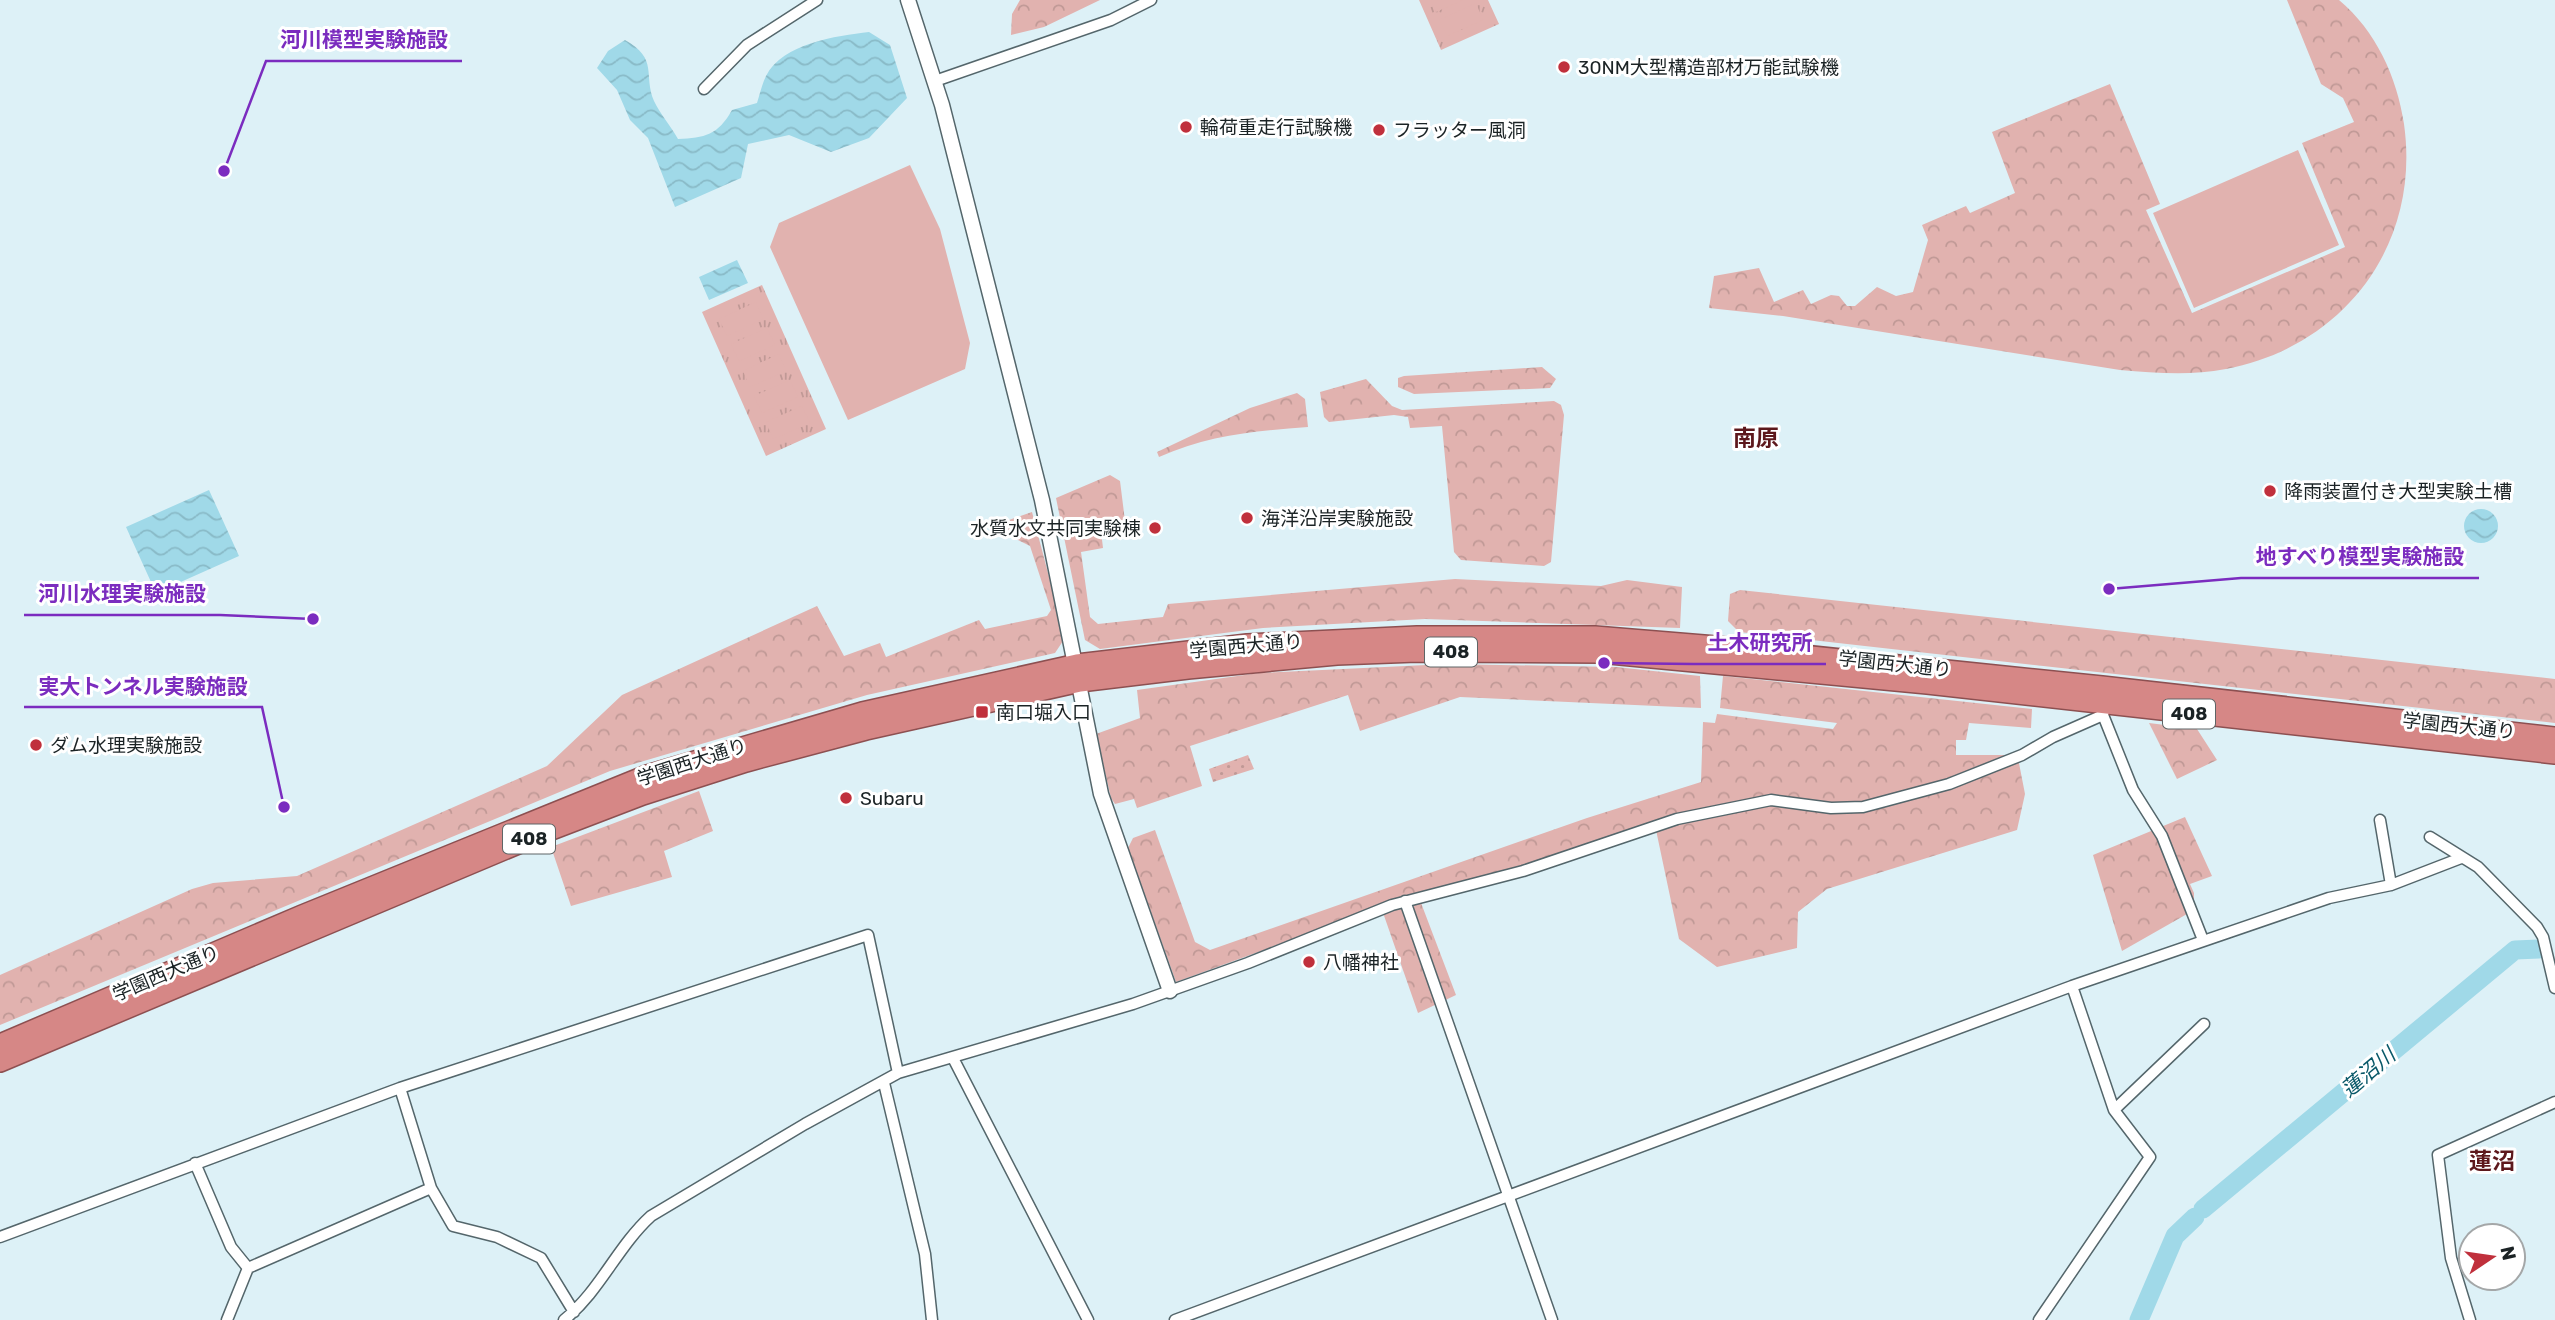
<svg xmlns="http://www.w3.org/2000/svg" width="2555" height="1320" font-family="Rubik,'Noto Sans JP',sans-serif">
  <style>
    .grass { fill: url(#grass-dots) }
    .forest { fill: url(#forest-crowns) }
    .park { fill: url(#park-tufts) }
    .pitch { fill: #e1b2af }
    .water { fill: url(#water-waves) }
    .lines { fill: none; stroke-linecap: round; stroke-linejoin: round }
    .river { stroke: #a0d9e8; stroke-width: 19 }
    .minor-casing { stroke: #54666b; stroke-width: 13 }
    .tertiary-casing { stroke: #54666b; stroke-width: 17 }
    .trunk-casing { stroke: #8d5051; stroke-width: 22 }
    .minor { stroke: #fff; stroke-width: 10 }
    .tertiary { stroke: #fff; stroke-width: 14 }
    .trunk { stroke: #d68786; stroke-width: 19 }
    .poi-dot { fill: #c0303c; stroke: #fff; stroke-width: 2.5 }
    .labels { text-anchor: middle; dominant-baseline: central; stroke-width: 6; stroke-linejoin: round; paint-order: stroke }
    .shield { fill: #fff; stroke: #5f6566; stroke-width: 2 }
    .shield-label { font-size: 18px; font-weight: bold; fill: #1b2325 }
    .poi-label { font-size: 19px; fill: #1b2325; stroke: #fff; text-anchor: start }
    .street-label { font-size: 19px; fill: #1b2325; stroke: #fff }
    .water-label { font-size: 21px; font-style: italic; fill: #085868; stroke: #fff }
    .quarter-label { font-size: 23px; font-weight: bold; fill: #5d181c; stroke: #fff }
    .leader { fill: none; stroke: #7b2cbf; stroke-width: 2.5 }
    .callout-dot { fill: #7b2cbf; stroke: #fff; stroke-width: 2.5 }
    .callout-label { font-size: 21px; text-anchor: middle; font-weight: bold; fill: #7b2cbf; stroke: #fff; stroke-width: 6; stroke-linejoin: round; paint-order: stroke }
  </style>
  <defs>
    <pattern id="grass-dots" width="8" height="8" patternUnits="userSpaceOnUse" patternTransform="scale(1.75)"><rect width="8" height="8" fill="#e1b2af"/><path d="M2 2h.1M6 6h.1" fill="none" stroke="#c09996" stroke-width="1.8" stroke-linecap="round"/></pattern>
    <pattern id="forest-crowns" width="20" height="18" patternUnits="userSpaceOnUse" patternTransform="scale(1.75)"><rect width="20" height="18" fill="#e1b2af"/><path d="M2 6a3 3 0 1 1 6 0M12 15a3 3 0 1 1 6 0" fill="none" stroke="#c09996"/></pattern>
    <pattern id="park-tufts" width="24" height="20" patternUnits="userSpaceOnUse" patternTransform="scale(1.75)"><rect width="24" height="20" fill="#e1b2af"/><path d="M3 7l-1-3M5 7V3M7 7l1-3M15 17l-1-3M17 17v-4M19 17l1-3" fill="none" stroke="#c09996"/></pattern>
    <pattern id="water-waves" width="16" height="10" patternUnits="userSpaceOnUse" patternTransform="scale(1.75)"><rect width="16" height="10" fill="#a0d9e8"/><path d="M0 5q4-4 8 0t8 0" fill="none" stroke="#89bac7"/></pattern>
  </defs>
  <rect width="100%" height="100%" fill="#ddf1f7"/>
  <path class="grass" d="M1248 755 1254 769 1213 782 1209 769Z"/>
  <path class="forest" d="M1020 0H1100L1044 27 1011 35 1012 14Z
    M2287 0H2339C2376 31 2397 77 2404 124 2421 244 2345 346 2226 369 2190 376 2156 373 2120 370L1783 316 1709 308 1714 276 1759 268 1774 302 1803 290 1811 304 1831 295 1839 296 1847 306H1855L1877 287 1896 296 1913 292 1928 240 1922 225 1966 206 1970 213 2015 193 1992 132 2110 84 2160 204 2146 210 2192 313 2345 247 2302 143 2354 122 2343 98 2321 84Z
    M1542 367 1556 379 1550 388 1414 394 1398 387V378L1404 376Z
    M1366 379 1392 406 1402 410 1554 401 1561 405 1564 415 1551 562 1544 566 1461 560 1454 552 1442 426 1410 428 1408 417 1394 415 1329 422 1324 417 1320 392Z
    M1297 393 1305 399 1308 427C1255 431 1208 435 1159 457L1157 452 1250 408Z
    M1110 475 1120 481 1125 521 1100 523 1103 548 1081 552 1090 617 1098 624 1163 617 1168 604 1455 579 1601 586 1627 580 1682 587 1680 628 1425 619 1263 628 1100 649 1085 640 1056 498Z
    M1032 512 1065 638 1055 653 867 695 610 771 0 1025V975L192 889 213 883 297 876 547 766 622 695 817 606 844 656 880 643 886 657 979 620 985 629 1047 616 1051 610 1030 546 1008 535 1009 520Z
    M1740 590 2555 679V723L1739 632 1728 621 1730 594Z
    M1447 664 1616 667 1700 676 1701 708 1460 697 1360 731 1348 695 1190 746 1202 786 1137 808 1134 799 1115 804 1111 798 1096 734 1140 718 1137 690 1259 673Z
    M1723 676 2032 709 2031 728 1969 723 1966 740H1956V755H2014L2018 758 2025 794 2017 830 1827 889 1798 912 1797 948 1717 967 1679 939 1656 830 1418 895 1456 995 1418 1013 1381 907 1176 982 1128 848 1133 838 1155 830 1195 942 1210 950 1587 818 1701 782 1703 722 1715 723 1717 714 1833 729 1837 723 1720 708Z
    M2149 723 2197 729 2217 760 2177 779Z
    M699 791 713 831 664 851 672 877 571 906 551 847Z
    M2185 817 2212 876 2190 884 2194 893V910L2122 951 2093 855Z"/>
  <path class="park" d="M1419 0H1488L1499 24 1441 50Z
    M762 285 826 429 766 456 702 312Z"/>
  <path class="pitch" d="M1431 0H1463L1436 12Z
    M1476 3 1483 20 1447 36 1439 20Z
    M2298 150 2339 245 2194 308 2153 213Z
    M910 165 940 229 970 343 965 369 848 420 770 247 779 223Z
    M756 302 763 319 727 336 719 319Z
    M767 328 775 345 739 361 731 344Z
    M779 354 786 371 750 387 743 371Z
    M790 380 798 397 762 413 754 396Z
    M802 406 810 423 773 439 766 422Z"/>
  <path class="water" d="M869 32 890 45 907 98 869 138 831 152 789 135 748 144 741 178 675 207 648 138 630 120 617 90 597 68 608 51 625 40C659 59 643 75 654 101 660 114 671 126 678 139 705 138 718 135 732 110L757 103C760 94 762 84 766 76 783 43 836 36 869 32Z
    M737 260 748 283 709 300 699 277Z
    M209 490 239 556 156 593 126 527Z
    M2464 526a17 17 0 1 1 34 0a17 17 0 1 1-34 0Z"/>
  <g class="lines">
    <path class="river" d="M2203 1209 2515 950 2539 949
      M2139 1320 2175 1236 2195 1217"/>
    <defs>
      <path id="minor" d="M935 81 1111 20 1151 0
        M704 89 747 45 817 0
        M2103 715 2133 790 2162 836 2203 940
        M2380 820 2391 885
        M2430 837 2478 867 2537 927 2543 937 2555 988
        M1405 901 1552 1320
        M953 1058 1088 1320
        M884 1083 925 1254 932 1320
        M400 1088 431 1188 453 1226 497 1237 541 1258 574 1312
        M2114 1110 2204 1024
        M195 1163 231 1247 248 1268 227 1320
        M0 1237 400 1088 868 935 898 1073
        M248 1268 431 1188
        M564 1320C600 1291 617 1247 651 1216L805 1124 898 1073 1133 1004 1248 963 1392 905 1523 871 1677 819 1771 800 1831 808 1863 807 1949 784 2022 755 2053 737 2103 715 2105 706
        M1175 1320 2072 986 2329 898 2391 885 2461 858
        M2039 1320 2150 1157 2114 1110 2072 986
        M2470 1320 2451 1258 2438 1155 2555 1102"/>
      <path id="tertiary" d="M908 0 942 105 1042 500 1101 794 1170 991"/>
      <path id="trunk" d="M0 1044 302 915 647 775 862 712 1077 664 1180 652 1247 644 1417 636H1595L1716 646 2102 686 2555 737
        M0 1062 549 831 643 795 746 762 866 730 1080 682 1188 669 1337 655 1417 652 1599 653 1927 684 2555 754"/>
    </defs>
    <use href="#minor" class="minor-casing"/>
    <use href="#tertiary" class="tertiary-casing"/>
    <use href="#trunk" class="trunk-casing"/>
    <use href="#minor" class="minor"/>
    <use href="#tertiary" class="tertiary"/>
    <use href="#trunk" class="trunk"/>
  </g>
  <g class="poi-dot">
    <circle cx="1564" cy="67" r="7"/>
    <circle cx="1186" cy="127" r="7"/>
    <circle cx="1379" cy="130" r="7"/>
    <circle cx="2270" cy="491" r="7"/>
    <circle cx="1247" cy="518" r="7"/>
    <circle cx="1155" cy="528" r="7"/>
    <rect x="975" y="705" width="14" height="14" rx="3.5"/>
    <circle cx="36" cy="745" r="7"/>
    <circle cx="846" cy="798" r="7"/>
    <circle cx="1309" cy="962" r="7"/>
  </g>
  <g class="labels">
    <g class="shield">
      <rect x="1425" y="637.5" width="52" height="29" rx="5"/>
      <rect x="2163" y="699.5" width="52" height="29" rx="5"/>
      <rect x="503" y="824.5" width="52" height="29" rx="5"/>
    </g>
    <g class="shield-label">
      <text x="1451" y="652">408</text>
      <text x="2189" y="714">408</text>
      <text x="529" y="839">408</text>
    </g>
    <g class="poi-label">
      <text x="1578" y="67">30NM大型構造部材万能試験機</text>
      <text x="1200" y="127">輪荷重走行試験機</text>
      <text x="1393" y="130">フラッター風洞</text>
      <text x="2284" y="491">降雨装置付き大型実験土槽</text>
      <text x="1261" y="518">海洋沿岸実験施設</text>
      <text x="1141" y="528" text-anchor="end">水質水文共同実験棟</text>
      <text x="996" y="712">南口堀入口</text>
      <text x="50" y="745">ダム水理実験施設</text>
      <text x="860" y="798">Subaru</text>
      <text x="1323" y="962">八幡神社</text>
    </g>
    <g class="street-label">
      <text transform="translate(1246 646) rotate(-5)">学園西大通り</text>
      <text transform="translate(1895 664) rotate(6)">学園西大通り</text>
      <text transform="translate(2459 726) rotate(6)">学園西大通り</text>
      <text transform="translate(692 762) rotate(-18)">学園西大通り</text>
      <text transform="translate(166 973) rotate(-23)">学園西大通り</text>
    </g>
    <g class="water-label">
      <text transform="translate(2368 1072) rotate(-40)">蓮沼川</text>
    </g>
    <g class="quarter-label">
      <text x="1756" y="438">南原</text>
      <text x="2492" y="1161">蓮沼</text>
    </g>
  </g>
  <path class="leader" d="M224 171L266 61H462M2109 589L2241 578H2479M313 619L220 615H24M1604 663L1693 664H1826M284 807L262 707H24"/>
  <g class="callout-dot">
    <circle cx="224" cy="171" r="7"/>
    <circle cx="2109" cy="589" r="7"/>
    <circle cx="313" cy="619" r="7"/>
    <circle cx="1604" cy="663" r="7"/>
    <circle cx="284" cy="807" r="7"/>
  </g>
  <g class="callout-label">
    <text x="364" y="47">河川模型実験施設</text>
    <text x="2360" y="564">地すべり模型実験施設</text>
    <text x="122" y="601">河川水理実験施設</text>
    <text x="1760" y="650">土木研究所</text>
    <text x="143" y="694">実大トンネル実験施設</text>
  </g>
  <g transform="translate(2492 1257) rotate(77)"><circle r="33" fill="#ffffff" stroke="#a4a7a8" stroke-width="2"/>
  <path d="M0-5L12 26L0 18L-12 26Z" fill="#c0303c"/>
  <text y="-10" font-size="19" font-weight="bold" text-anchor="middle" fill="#1b2325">N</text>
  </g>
</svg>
